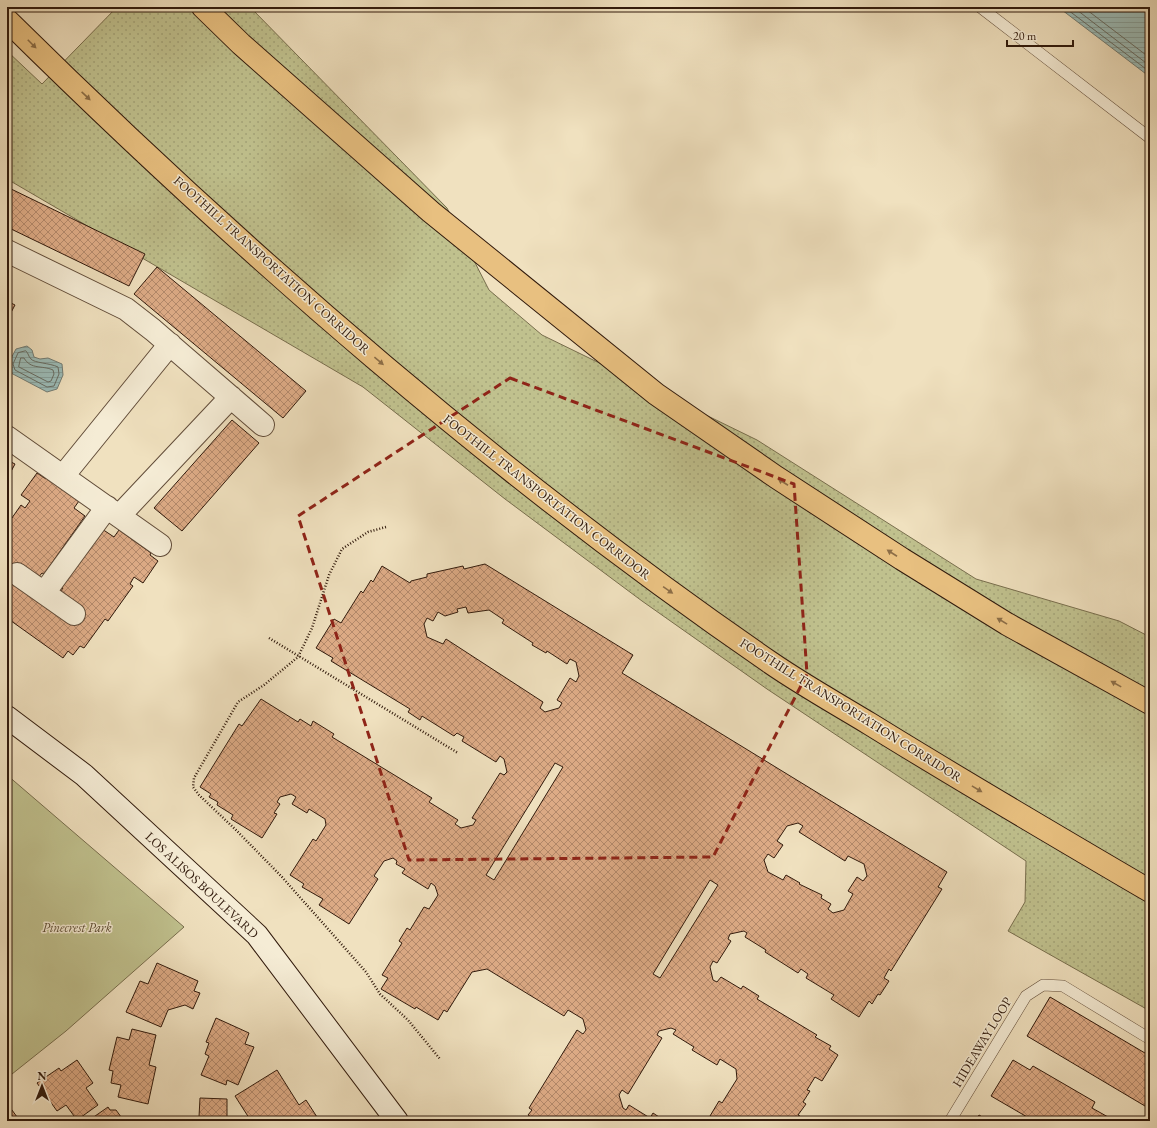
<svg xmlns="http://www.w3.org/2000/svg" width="1157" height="1128" font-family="'EB Garamond',serif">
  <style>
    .grass { fill: url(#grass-dots); stroke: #786e4d }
    .green { fill: #c0c18e; stroke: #786e4d }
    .water { fill: url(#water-rules); stroke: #717b73 }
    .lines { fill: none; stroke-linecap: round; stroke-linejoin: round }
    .shore { stroke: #666b62; stroke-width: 1 }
    .building { fill: url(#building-cross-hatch); stroke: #311a0c; fill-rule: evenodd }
    .lane-casing { stroke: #614c39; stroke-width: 12 }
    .street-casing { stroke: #614c39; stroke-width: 24 }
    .secondary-casing { stroke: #311a0c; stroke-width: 24 }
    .highway-casing { stroke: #311a0c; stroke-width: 24 }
    .path { stroke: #311a0c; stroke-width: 2.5; stroke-dasharray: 1 2; stroke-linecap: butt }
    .lane { stroke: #f5ecd5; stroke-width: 11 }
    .street { stroke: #f5ecd5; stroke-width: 22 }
    .secondary { stroke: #f5ecd5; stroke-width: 22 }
    .highway { stroke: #e8c080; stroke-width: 22 }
    .oneway { fill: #8c6d46 }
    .marked { fill: none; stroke: #8f2418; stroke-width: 3; stroke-dasharray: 8 5; stroke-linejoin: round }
    .labels { text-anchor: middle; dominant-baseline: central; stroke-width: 3; stroke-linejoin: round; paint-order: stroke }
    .street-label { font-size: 13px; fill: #311a0c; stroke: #f5ecd5 }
    .park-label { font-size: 13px; font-style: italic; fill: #5c4c33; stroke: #f5ecd5 }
  </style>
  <defs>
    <pattern id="grass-dots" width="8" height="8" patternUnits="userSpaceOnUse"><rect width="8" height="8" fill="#c0c18e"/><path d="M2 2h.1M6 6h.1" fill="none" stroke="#a5a579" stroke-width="1.8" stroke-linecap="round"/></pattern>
    <pattern id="water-rules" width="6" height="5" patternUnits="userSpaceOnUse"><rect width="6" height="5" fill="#9bbcb8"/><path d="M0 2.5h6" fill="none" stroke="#86a19d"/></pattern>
    <pattern id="building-cross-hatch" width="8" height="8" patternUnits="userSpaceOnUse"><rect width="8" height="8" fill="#ddab86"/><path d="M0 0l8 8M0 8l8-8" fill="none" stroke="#b48a6c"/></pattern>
  </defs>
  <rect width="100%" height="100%" fill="#f0e1bf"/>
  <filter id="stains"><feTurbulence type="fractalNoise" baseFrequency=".005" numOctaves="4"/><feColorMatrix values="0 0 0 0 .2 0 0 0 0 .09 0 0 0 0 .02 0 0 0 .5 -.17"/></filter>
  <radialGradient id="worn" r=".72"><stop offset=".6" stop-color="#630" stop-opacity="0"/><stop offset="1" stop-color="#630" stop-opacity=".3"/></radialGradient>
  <path class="grass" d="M117 7H250L447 208 489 290 542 335 757 440 976 579 1119 621 1150 637V1011L1008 931 1025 902 1026 861 767 689 642 601 505 499 363 387 7 179V51L42 84Z"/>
  <path class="green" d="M7 775 184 927 66 1031 7 1078Z"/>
  <path class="water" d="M1058 7H1150V77Z
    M27 346 32 350 34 357 40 359 48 358 62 364 63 375 57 389 47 392 11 373 8 364 16 349Z"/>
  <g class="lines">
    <path class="shore" d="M1064 7 1150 72
      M1073 7 1150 66
      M1083 7 1150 58
      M26 351C29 354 28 356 31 359 34 363 50 363 58 367L59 374 54 386 47 387 15 370 13 364 18 353Z
      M21 358H24C31 370 42 365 53 370L54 374 51 381 48 382 19 367Z"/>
  </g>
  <path class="building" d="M7 187 145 254 129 286 7 227Z
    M157 267 306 391 283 418 134 294Z
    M7 301 15 305 7 320Z
    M232 420 259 443 182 531 154 508Z
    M7 460 15 464 7 479Z
    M37 473 46 479 47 478 79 501 74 508 85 516 44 574 42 573 37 579 58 595 63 588 61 587 102 529 114 537 119 530 151 553 150 555 158 561 143 583 134 577 130 584 133 586 108 621 105 619 84 648 80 646 73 655 68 651 63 658 7 618V525L21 505 25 508 30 501 21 495Z
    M485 564 633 655 622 673 947 872 938 887 942 889 891 971 889 969 884 978 889 981 880 995 878 994 872 1004 869 1001 859 1017 831 999 834 995 806 978 808 974 801 969 798 973 765 952 766 950 745 937 747 933 744 931 730 934 728 939 731 941 717 963 713 961 710 967 713 980 717 982 721 977 741 989 743 986 759 996 757 999 817 1035 815 1037 831 1046 829 1049 838 1055 822 1081 815 1077 807 1090 810 1091 803 1102 806 1104 798 1115 800 1116 797 1121H719L710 1116 719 1101 722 1103 737 1079 736 1069 720 1059 717 1065 692 1050 694 1047 673 1034 676 1030 671 1028 659 1031 657 1035 662 1038 628 1094 622 1090 619 1095 623 1108 626 1110 629 1105 650 1118 653 1113 665 1121H538L528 1115 532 1110 529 1108 577 1030 583 1034 586 1030 583 1019 568 1010 564 1016 487 969 472 972 447 1012 444 1010 438 1020 416 1007 415 1009 381 989 388 978 382 975 402 943 399 941 407 928 410 930 424 907 429 909 438 895 435 886 431 883 428 889 402 873 405 869 396 864 397 861 393 858 384 861 374 876 378 879 349 924 319 905 323 899 302 887 304 884 290 875 313 839 316 841 326 825 325 819 309 809 307 813 292 804 296 797 291 794 280 797 277 802 280 804 274 813 277 814 262 838 231 819 233 815 217 805 218 802 209 797 211 794 200 787 239 724 242 726 261 699 298 722 300 719 311 726 313 721 334 734 332 737 432 798 429 802 458 820 455 824 461 828 473 825 476 820 472 818 500 773 504 775 507 772 504 759 500 756 496 762 462 741 464 737 457 733 454 736 422 716 420 720 408 712 410 709 331 661 333 658 316 648 334 619 341 623 361 591 363 593 371 580 373 582 382 566 410 583 411 581 427 577V574L463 566 464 569ZM466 607 468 613 489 610 504 620 502 623 533 643 532 645 546 653 547 651 567 664 570 659 576 662 579 676 576 682 570 678 557 700 562 703 559 708 545 712 540 708 543 702 446 639 443 644 427 637 424 624 427 618 433 621 438 612 445 616 458 612 457 609ZM555 763 563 767 494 880 486 875ZM798 823 803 826 799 832 845 861 848 856 864 864 867 876 863 881 857 877 848 891 853 894 844 910 833 913 828 909 831 904 821 898 822 895 799 884 800 883 786 875 783 880 768 872 764 860 768 854 774 858 783 845 777 841 787 826ZM710 880 718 885 660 978 653 974Z
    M157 963 198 981 194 991 200 993 193 1009 185 1005 168 1010 161 1027 126 1012 140 981 148 984Z
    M1050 997 1150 1056V1109L1027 1036Z
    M216 1018 249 1033 245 1044 254 1047 238 1085 227 1080 226 1085 201 1075 209 1056 205 1054 209 1043 206 1042Z
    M132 1029 156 1035 149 1065 156 1067 148 1104 118 1097 121 1085 111 1083 113 1071 109 1070 117 1037 129 1040Z
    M77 1060 93 1083 86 1088 98 1105 77 1120 66 1105 57 1111 37 1083 59 1068 61 1071Z
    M1013 1060 1030 1070 1033 1066 1095 1102 1092 1108 1108 1117 1106 1121H1034L991 1096Z
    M277 1070 299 1105 306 1100 317 1117 310 1121H280L271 1117 266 1121H251L235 1096Z
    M200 1098 227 1099V1120L229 1121H189V1117H199Z
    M9 1106 20 1121H7V1108Z
    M108 1107 110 1110H116L124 1121H88Z
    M979 1115 989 1121H975Z"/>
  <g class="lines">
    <defs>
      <path id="lane" d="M980 7 1150 138
        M950 1121 1026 996 1043 985 1063 986 1150 1039"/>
      <path id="street" d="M7 251 126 309 153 330 263 425
        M7 437 160 545
        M63 476 170 344
        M119 516 231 397
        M17 574 74 614
        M44 593 107 507"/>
      <path id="secondary" d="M7 717 84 775 257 935 397 1121"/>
      <path id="highway" d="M203 7 241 44 431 212 656 394 776 477 902 559 1007 624 1150 703
        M7 20C244 254 496 474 771 663 803 685 837 704 870 724 962 781 1056 836 1150 891"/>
    </defs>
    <use href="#lane" class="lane-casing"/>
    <use href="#street" class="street-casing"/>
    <use href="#secondary" class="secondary-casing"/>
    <use href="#highway" class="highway-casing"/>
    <path class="path" d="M386 527 368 532 342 549 329 575 312 628 298 657 264 685 238 702 194 778 193 787 199 795 236 830 282 877 366 972 380 994 408 1020 440 1059
      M269 638 458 753"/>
    <use href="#lane" class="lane"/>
    <use href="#street" class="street"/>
    <use href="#secondary" class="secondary"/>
    <use href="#highway" class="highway"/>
  </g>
  <defs><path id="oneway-solid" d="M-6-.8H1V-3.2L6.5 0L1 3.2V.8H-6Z"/></defs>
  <g class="oneway">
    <use href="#oneway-solid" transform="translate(32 44) rotate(45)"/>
    <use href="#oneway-solid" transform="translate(86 96) rotate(43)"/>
    <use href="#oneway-solid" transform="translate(379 361) rotate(40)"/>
    <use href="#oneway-solid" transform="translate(783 482) rotate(-147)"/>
    <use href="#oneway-solid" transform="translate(892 553) rotate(-147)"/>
    <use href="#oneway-solid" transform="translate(668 590) rotate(35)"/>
    <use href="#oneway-solid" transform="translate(1002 621) rotate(-149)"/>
    <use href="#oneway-solid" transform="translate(1116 684) rotate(-151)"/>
    <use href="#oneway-solid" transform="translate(977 789) rotate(31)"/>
  </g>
  <path class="marked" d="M510 378 794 484 807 674 713 857 409 860 298 516Z"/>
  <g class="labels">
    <g class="street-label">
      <text transform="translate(272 265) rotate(42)">FOOTHILL TRANSPORTATION CORRIDOR</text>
      <text transform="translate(547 497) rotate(38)">FOOTHILL TRANSPORTATION CORRIDOR</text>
      <text transform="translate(851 710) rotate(32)">FOOTHILL TRANSPORTATION CORRIDOR</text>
      <text transform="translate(202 885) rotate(43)">LOS ALISOS BOULEVARD</text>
      <text transform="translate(982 1042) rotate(-59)">HIDEAWAY LOOP</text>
    </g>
    <g class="park-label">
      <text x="77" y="927">Pinecrest Park</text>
    </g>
  </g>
  <rect width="1157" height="1128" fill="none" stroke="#f0e1bf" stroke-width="24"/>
  <rect x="8" y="8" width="1141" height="1112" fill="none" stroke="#311a0c" stroke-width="2"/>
  <rect x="12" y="12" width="1133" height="1104" fill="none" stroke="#311a0c"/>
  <g transform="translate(42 1086)" stroke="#f5ecd5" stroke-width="3" paint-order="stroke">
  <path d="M0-3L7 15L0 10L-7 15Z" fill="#311a0c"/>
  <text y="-6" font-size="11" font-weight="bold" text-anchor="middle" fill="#311a0c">N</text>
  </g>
  <path d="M1007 40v6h66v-6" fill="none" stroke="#311a0c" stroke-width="2"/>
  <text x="1013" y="40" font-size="12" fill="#311a0c" stroke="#f5ecd5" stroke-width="3" paint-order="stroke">20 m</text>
  <rect width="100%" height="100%" filter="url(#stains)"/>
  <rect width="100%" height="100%" fill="url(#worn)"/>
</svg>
